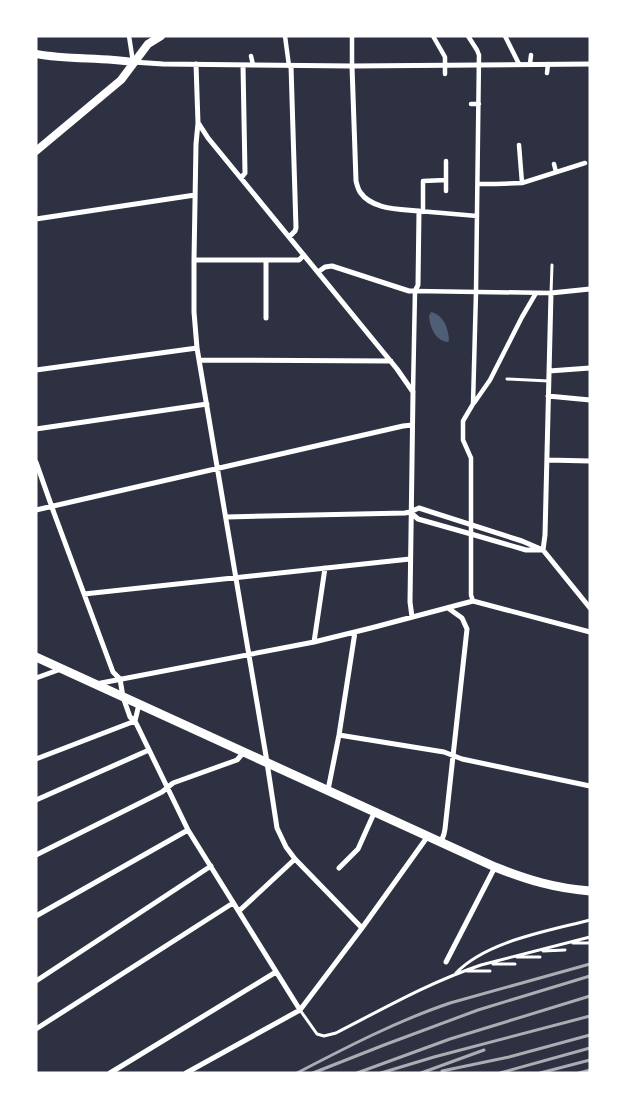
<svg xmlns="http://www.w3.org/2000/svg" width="626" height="1109" font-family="Arial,sans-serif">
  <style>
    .water { fill: #4f5d75 }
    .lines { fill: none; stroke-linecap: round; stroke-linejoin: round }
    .service { stroke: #fff; stroke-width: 3 }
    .pedestrian { stroke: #fff; stroke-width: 4.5 }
    .minor { stroke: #fff; stroke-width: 5 }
    .tertiary { stroke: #fff; stroke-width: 8 }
    .primary { stroke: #fff; stroke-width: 9 }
    .rail { stroke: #abadb3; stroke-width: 3 }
  </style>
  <rect width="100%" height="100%" fill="#2d3142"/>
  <path class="water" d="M431 312C444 315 448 328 449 340L448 342C435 341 430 327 429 316Z"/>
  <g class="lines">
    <path class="service" d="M551 293 552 265
      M507 379 549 381
      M573 943H589
      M543 951 565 950
      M517 957H540
      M493 964H515
      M467 971H490
      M456 973C487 941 548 931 590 920
      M300 1010 317 1034 324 1036 336 1033C383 1009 430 982 481 965L590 937"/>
    <path class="pedestrian" d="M129 36 133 62
      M285 36 289 66
      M352 36V66
      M433 36 445 57V74
      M468 36 477 50 479 55 476 292 473 404 463 421V440L471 458V595L473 601
      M505 36 519 64
      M251 56 253 65
      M530 64 531 55
      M547 73 548 64
      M471 104H479
      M519 145 522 183
      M446 161V191
      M554 164 556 172
      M478 184H496L522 183 585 163
      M419 211 477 216
      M423 212V181L446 180
      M413 392 415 291 551 293
      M474 403 490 380 522 317 536 293"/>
    <path class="minor" d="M133 62 163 64 352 66 590 64
      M196 64 198 123 196 144 194 260V312L197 348 266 756 277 828 286 847 295 859 362 928
      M199 124 208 138 397 369 413 392 410 602 412 617
      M241 178 245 173 243 65
      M36 219 195 195
      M289 237 295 231 296 228 291 66
      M194 260H299L304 255
      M266 260V318
      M318 272 325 267 332 266 409 291H415L418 285 419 211C400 209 372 210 360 192 358 189 357 185 356 181L352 66
      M200 360 391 361
      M36 370 197 348
      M549 371 590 368
      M548 396 590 400
      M36 429 207 404
      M547 460 590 461
      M36 462 54 513 113 672 120 679 123 697 130 717 135 721 188 830 300 1010
      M36 510 403 426 412 425
      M410 512 418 519 471 534 526 550H541
      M226 517 405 513 410 512 419 508 522 541 543 550 590 608
      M543 550 545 535 551 293 590 289
      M84 594 410 559
      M314 642 325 568
      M36 678 61 669
      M96 684 314 642 371 628 473 601 590 632
      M135 721 139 704
      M339 735 444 752 462 759 590 786
      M36 759 135 721
      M328 790 339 735 355 632
      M36 800 149 750
      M441 842 444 834 445 829 467 629 462 618 448 608
      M36 855 162 792 173 783 237 760 244 752
      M339 868 358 849 375 811
      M239 911 295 859
      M36 916 188 830
      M446 962 495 867
      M36 981 211 866
      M36 1029 233 903
      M110 1073 276 972
      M186 1073 300 1010 362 928 428 836"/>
    <path class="tertiary" d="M36 54C68 60 101 57 133 62
      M36 151 121 80 148 44 161 36"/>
    <path class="primary" d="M36 657 495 867C528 880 554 888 590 891"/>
    <path class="rail" d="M442 1071 509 1057 590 1035
      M297 1073C347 1047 397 1021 450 1003L590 964
      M313 1073 384 1045 478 1010 590 976
      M357 1073 450 1039 590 996
      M381 1073 434 1057 590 1016
      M421 1073 484 1050
      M500 1073 590 1048
      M540 1073 590 1060
      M579 1073 590 1070"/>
  </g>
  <rect width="626" height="1109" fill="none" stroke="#ffffff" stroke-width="75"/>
</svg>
